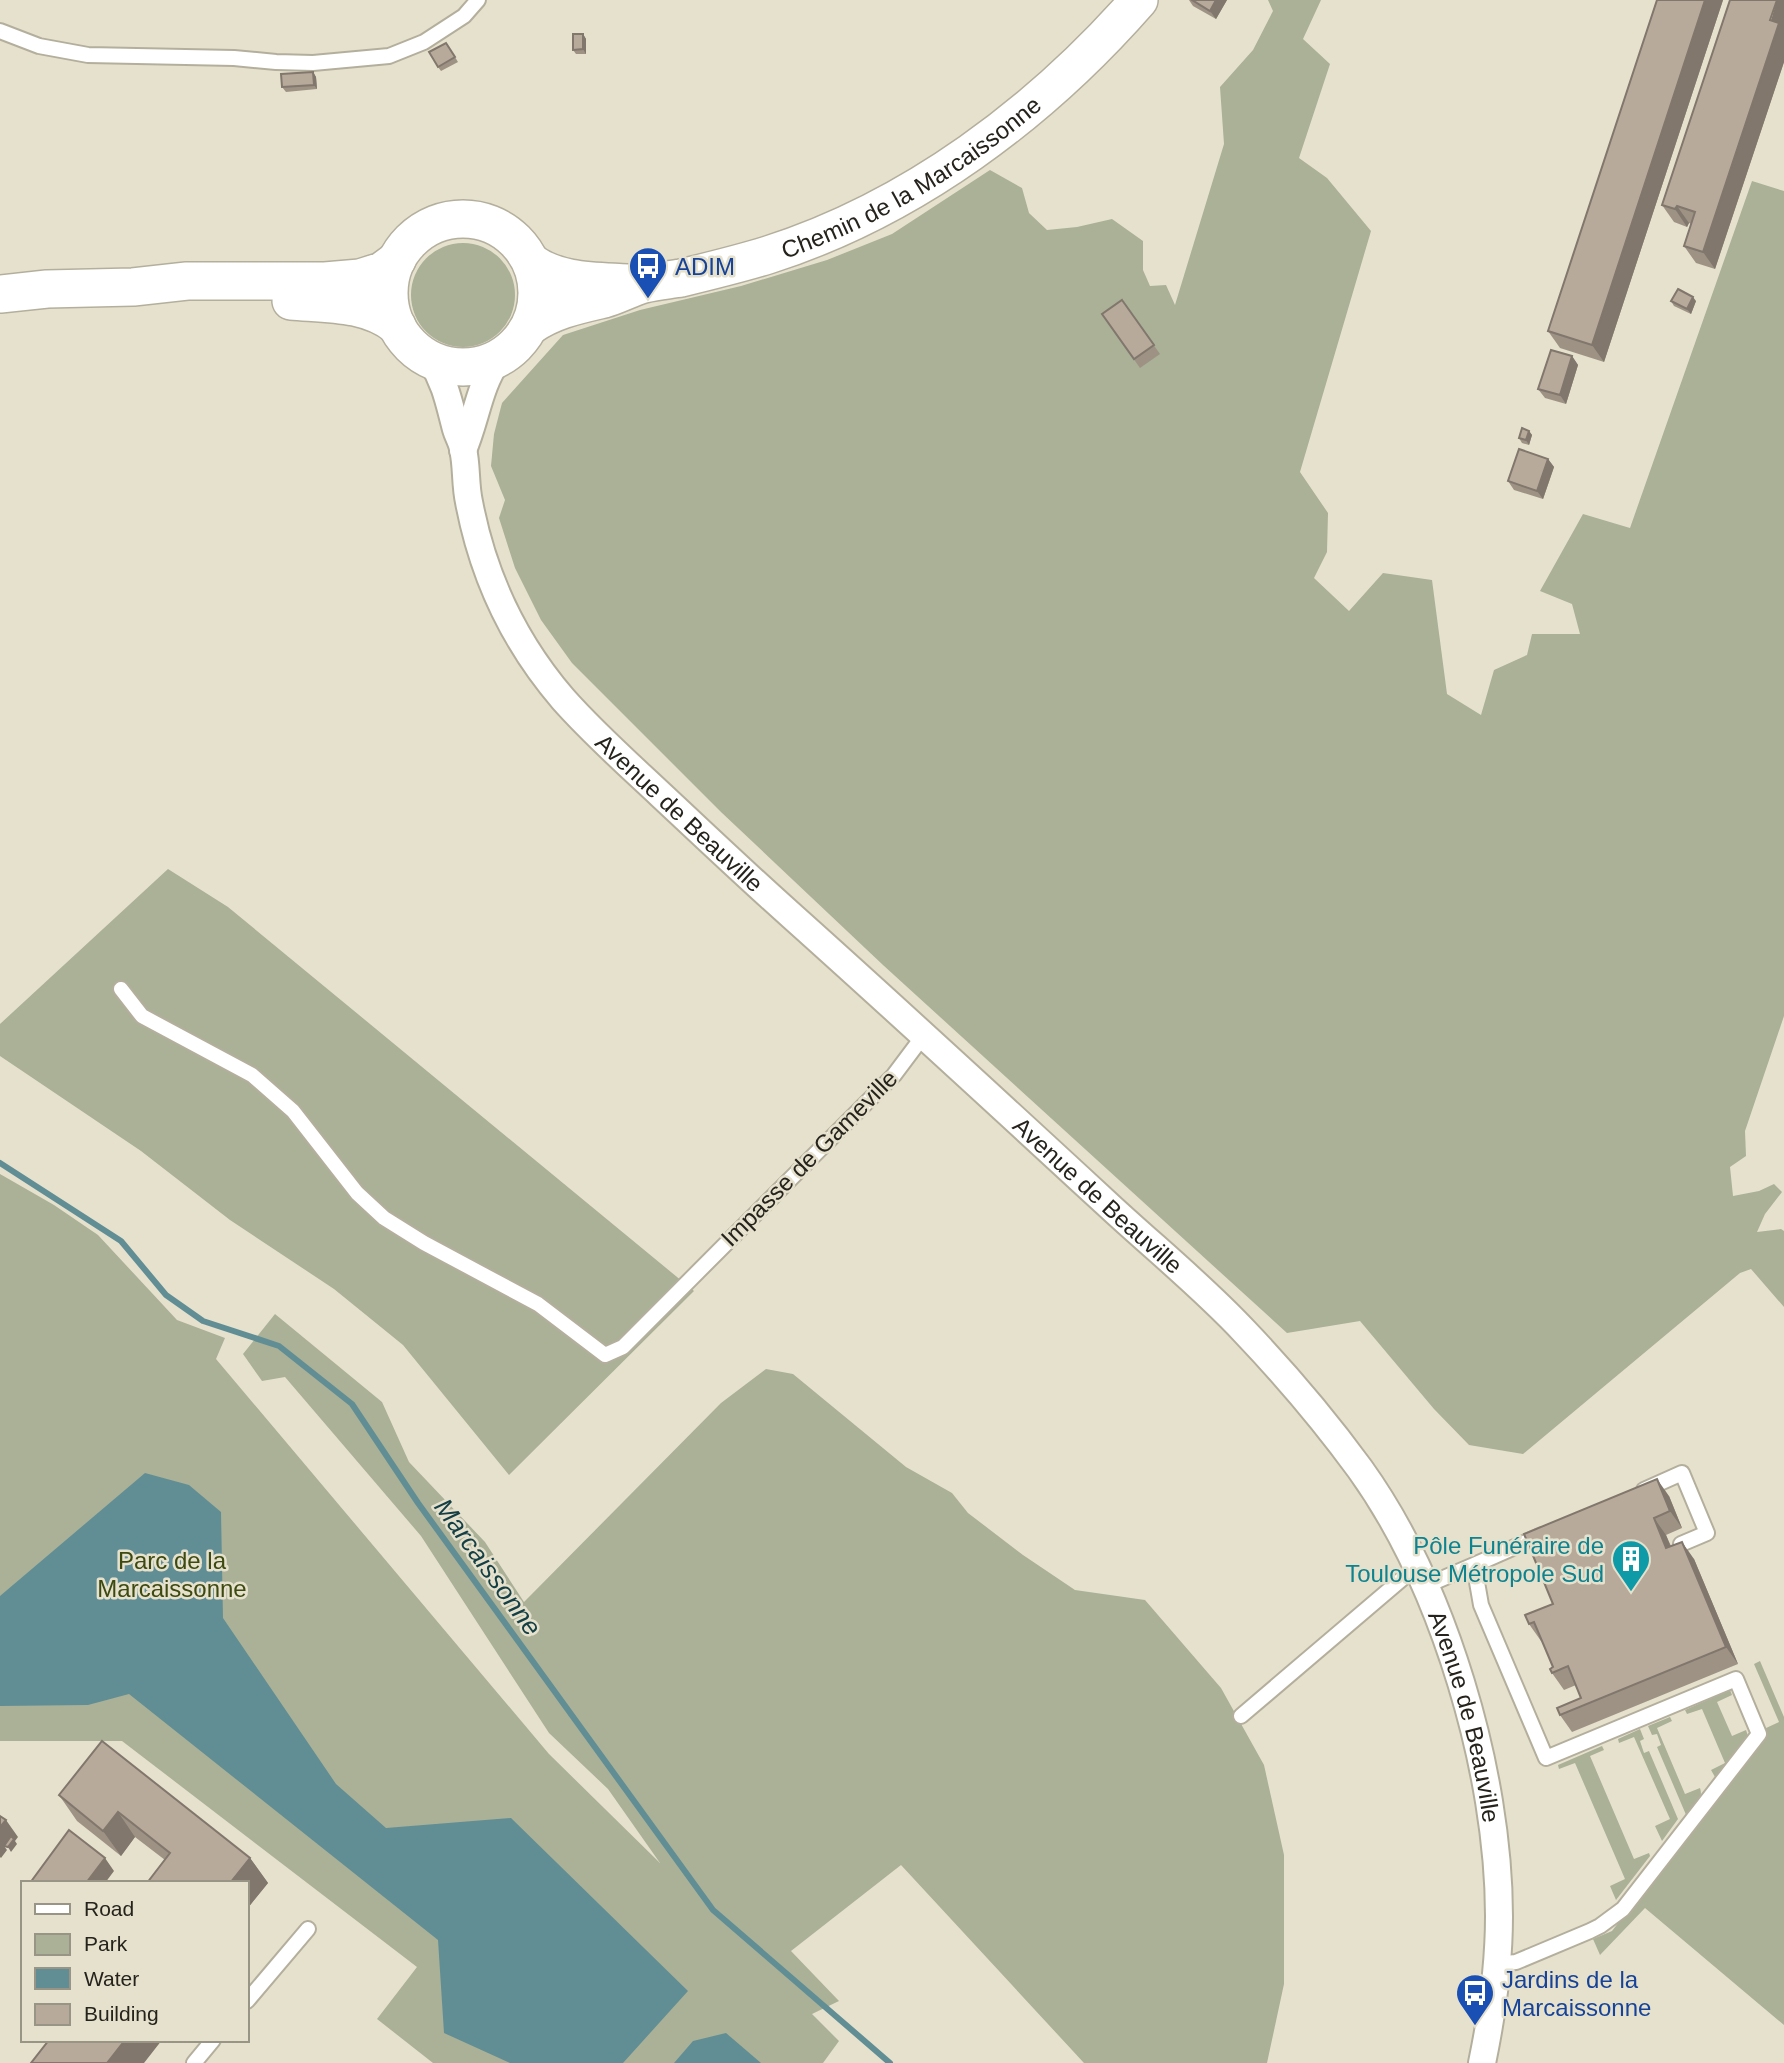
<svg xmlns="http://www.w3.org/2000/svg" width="1784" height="2063" font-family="Helvetica,sans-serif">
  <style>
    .green { fill: #aab197 }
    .water { fill: #618e94 }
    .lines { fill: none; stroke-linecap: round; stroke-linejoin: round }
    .stream { stroke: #618e94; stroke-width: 6 }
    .lane-casing { stroke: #b4af9d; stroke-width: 18 }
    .street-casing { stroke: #b4af9d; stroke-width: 30 }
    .secondary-casing { stroke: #b4af9d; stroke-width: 40 }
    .lane { stroke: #fff; stroke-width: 14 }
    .street { stroke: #fff; stroke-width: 26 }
    .secondary { stroke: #fff; stroke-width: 37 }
    .wall { fill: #9e9285 }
    .shaded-wall { fill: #81776c }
    .building { fill: #b8aa9b; stroke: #81776c; stroke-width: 2 }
    .labels { text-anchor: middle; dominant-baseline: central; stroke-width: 5; stroke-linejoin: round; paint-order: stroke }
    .street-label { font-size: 24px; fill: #25231c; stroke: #e6e1cd }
    .transit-label { font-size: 24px; fill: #164399; stroke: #e6e1cd; text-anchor: start }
    .culture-label { font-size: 24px; fill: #0d838f; stroke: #e6e1cd; text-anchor: end }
    .park-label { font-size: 24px; fill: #3c4910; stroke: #e6e1cd }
    .water-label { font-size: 26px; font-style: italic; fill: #144045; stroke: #e6e1cd }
  </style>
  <rect width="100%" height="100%" fill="#e6e1cd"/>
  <path class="green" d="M1268 0H1321L1303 39 1330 64 1299 158 1327 178 1371 231 1300 472 1328 513 1327 552 1314 578 1349 611 1383 573 1432 580 1447 694 1481 715 1494 670 1527 655 1532 634H1580L1572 604 1540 591 1583 514 1630 528 1752 181 1784 191V1016L1745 1131 1746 1156 1730 1167 1733 1196 1759 1191 1774 1184 1782 1192 1765 1214 1757 1232 1781 1229 1784 1231V1307L1751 1269 1740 1273 1523 1454 1469 1445 1434 1409 1360 1321 1287 1333 883 965 721 812 572 663 541 620 515 568 499 518 505 500 491 466 494 434 502 403 563 335 640 310 741 286 827 260 892 234 990 170 1022 188 1029 213 1047 230 1077 227 1112 219 1143 241V270L1150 286 1166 285 1175 305 1224 144 1220 87 1253 50 1273 11Z
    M411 295a52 52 0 1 1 104 0a52 52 0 1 1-104 0Z
    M168 869 228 907 694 1291 509 1475 403 1345 334 1289 230 1220 141 1151 0 1056V1024Z
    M0 1174 54 1205 98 1235 177 1320 225 1338 216 1359 549 1754 660 1863 608 1789 549 1733 421 1536 285 1377 262 1381 243 1354 275 1314 382 1402 409 1462 485 1542 524 1602 721 1403 766 1369 793 1374 906 1467 952 1493 968 1513 1023 1555 1075 1590 1145 1600 1221 1688 1264 1765 1284 1855V1984L1267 2063H1084L901 1865 791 1951 839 2001 812 2014 839 2041 823 2063H433L377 2019 417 1967 122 1741H0Z
    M1760 1661 1784 1717V2025L1645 1908 1600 1955 1593 1939 1612 1931 1765 1733 1764 1729 1779 1722 1754 1664Z
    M1730 1690 1732 1695 1717 1702 1732 1736 1746 1730 1748 1736 1717 1777H1715L1711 1770 1725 1763 1702 1709 1687 1714 1685 1710Z
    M1670 1717 1672 1721 1657 1728 1685 1794 1700 1788C1704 1800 1694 1808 1687 1817L1657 1747 1661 1745 1657 1734 1652 1735 1648 1726Z
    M1640 1729 1644 1739 1640 1741 1644 1753 1649 1751 1678 1819 1662 1841 1655 1826 1670 1819 1634 1737 1619 1743 1618 1739Z
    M1602 1746 1604 1750 1590 1756 1634 1859 1649 1853 1650 1856 1616 1900 1610 1886 1625 1879 1575 1763 1559 1769 1558 1765Z"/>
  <path class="water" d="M145 1473 189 1485 221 1512 223 1618 336 1784 386 1828 511 1818 688 1991 623 2063H510L444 2033 438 1940 129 1694 88 1705 0 1706V1596Z
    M726 2033 761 2063H674L693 2041Z"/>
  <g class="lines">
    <path class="stream" d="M0 1163 121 1241 166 1295 203 1321 279 1346 352 1404 418 1503 713 1910 890 2063"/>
    <defs>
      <path id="lane" d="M0 31 39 46 88 55 234 58 276 62 313 63 389 56 424 42 464 16 478 0
        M121 989 142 1016 252 1075 293 1111 357 1193 384 1218 424 1243 538 1304 605 1355 623 1347 894 1075 924 1035
        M1644 1490 1682 1473 1707 1533 1681 1544
        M1474 1565 1542 1535
        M1425 1586 1474 1565 1481 1605 1546 1758 1736 1679 1759 1734 1623 1909 1600 1926 1590 1931 1516 1962 1497 1964
        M1241 1716 1416 1567
        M247 2001 308 1929
        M194 2063 213 2040"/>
      <g id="street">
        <path id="s1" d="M431 360C446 384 449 403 456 429 458 436 462 442 463 449 467 466 465 484 469 502 483 576 514 642 563 699 593 733 628 764 661 795 705 836 748 877 793 917 898 1011 1001 1106 1105 1202 1151 1245 1201 1285 1244 1331 1285 1374 1325 1421 1360 1469 1444 1586 1499 1772 1499 1916 1499 1966 1492 2015 1482 2063"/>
        <path d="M463 450C476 420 479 386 498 359"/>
      </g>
      <g id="secondary">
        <circle cx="463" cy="293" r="74"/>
        <path d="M531 262C558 282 594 281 627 283"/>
        <path d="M0 294 47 289 133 287 187 281H325L360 278 382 271 397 260"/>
        <path d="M291 301C327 304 367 302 397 326"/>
        <path id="s2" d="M530 326C553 310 578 305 604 299 618 295 630 288 644 284 656 281 669 280 681 278 710 271 739 264 768 255 912 209 1040 113 1139 0"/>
      </g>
    </defs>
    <use href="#lane" class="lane-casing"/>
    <use href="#street" class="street-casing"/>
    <use href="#secondary" class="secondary-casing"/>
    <use href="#lane" class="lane"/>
    <use href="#street" class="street"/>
    <use href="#secondary" class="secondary"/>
  </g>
  <path class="wall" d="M1189 0H1227L1216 19 1193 6Z
    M1657 0H1723L1604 362 1560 348 1548 331Z
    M1784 0V62L1715 269 1696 263 1684 246 1691 224 1689 223 1687 227 1674 222 1662 205Z
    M583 34 586 39V54H576L573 50Z
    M449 47 458 62 441 71 438 67Z
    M313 72 316 77 317 89 286 92 282 87Z
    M1122 300 1160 354 1140 368 1102 314Z
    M1671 301H1696L1691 314 1674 306Z
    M1572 356 1578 365 1566 404 1545 398 1538 389Z
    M1529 431 1532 435 1529 445 1522 443 1519 438Z
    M1548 459 1554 467 1543 499 1514 490 1508 481Z
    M1669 1496 1682 1528 1666 1535 1671 1546 1694 1559 1738 1664 1572 1732 1560 1715 1581 1698 1576 1685 1564 1690 1552 1673 1553 1667 1542 1641H1541L1529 1624 1553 1604Z
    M102 1741 250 1858 268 1883 247 1909V1883L165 1860 135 1837 121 1856 77 1821 59 1795Z"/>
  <path class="shaded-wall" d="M1216 0H1227L1216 19 1210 11Z
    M1705 0H1723L1604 362 1592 345Z
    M1777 0H1784V62L1715 269 1703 252Z
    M583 34 586 39V54L583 49Z
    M313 72 316 77 317 89 314 85Z
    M1677 206 1689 223 1687 227 1675 209Z
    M1693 297 1696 301 1691 314 1687 309Z
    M1572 356 1578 365 1566 404 1560 395Z
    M1529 431 1532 435 1529 445 1526 440Z
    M1548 459 1554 467 1543 499 1537 491Z
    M1657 1479 1669 1496 1682 1528 1670 1511Z
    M1654 1518 1666 1535 1678 1565 1666 1548Z
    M1682 1542 1694 1559 1738 1664 1726 1647Z
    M118 1812 135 1837 121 1856 103 1831Z
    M6 1820 18 1837 15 1841 17 1844 11 1852 8 1847 4 1846 7 1850 1 1858 0 1857V1827Z
    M105 1858 114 1871 105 1883H86Z
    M250 1858 268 1883 247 1909V1883H230Z
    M125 2040H162L144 2063H107Z"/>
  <path class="building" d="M1192 0H1216L1210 11Z
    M1657 0H1705L1592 345 1548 331Z
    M1730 0H1777L1770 20 1779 23 1703 252 1684 246 1695 212 1677 206 1675 209 1662 205Z
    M573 34H583V49L573 50Z
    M446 43 455 57 438 67 429 52Z
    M313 72 314 85 282 87 281 74Z
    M1678 289 1693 297 1687 309 1671 301Z
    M1122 300 1154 345 1134 359 1102 314Z
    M1551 350 1572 356 1560 395 1538 389Z
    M1522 428 1529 431 1526 440 1519 438Z
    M1519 449 1548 459 1537 491 1508 481Z
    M1657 1479 1670 1511 1654 1518 1666 1548 1682 1542 1726 1647 1560 1715 1557 1708 1581 1698 1568 1666 1552 1673 1550 1669 1553 1667 1534 1622 1529 1624 1525 1615 1553 1604 1524 1534Z
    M102 1741 250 1858 230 1883H147L170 1853 118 1812 103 1831 59 1795Z
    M0 1816 6 1820 0 1827Z
    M69 1830 105 1858 86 1883H30Z
    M11 1836 14 1839 8 1847 4 1846Z
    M49 2040H125L107 2063H31Z"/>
  <defs>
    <symbol id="bus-pin" viewBox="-11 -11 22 30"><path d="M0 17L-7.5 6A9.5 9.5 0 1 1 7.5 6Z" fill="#1a4fb4" stroke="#e6e1cd"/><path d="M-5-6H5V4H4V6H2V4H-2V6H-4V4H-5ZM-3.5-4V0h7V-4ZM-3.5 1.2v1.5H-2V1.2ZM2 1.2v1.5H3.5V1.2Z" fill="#fff"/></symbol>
    <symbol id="building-pin" viewBox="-11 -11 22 30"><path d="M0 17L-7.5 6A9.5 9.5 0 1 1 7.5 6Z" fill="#0f9aa8" stroke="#e6e1cd"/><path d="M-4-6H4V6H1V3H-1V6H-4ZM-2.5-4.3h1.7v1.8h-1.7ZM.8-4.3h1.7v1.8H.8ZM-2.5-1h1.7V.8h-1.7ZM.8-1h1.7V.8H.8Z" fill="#fff"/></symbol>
  </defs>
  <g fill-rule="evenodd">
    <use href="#bus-pin" x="626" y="244" width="44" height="60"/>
    <use href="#building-pin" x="1609" y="1537" width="44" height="60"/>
    <use href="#bus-pin" x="1453" y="1971" width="44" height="60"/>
  </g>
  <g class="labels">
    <g class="street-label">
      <text stroke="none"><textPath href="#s2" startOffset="413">Chemin de la Marcaissonne</textPath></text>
      <text stroke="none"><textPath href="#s1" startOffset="532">Avenue de Beauville</textPath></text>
      <text transform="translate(809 1158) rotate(-45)">Impasse de Gameville</text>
      <text stroke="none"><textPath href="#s1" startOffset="1099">Avenue de Beauville</textPath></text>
      <text stroke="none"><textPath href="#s1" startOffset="1750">Avenue de Beauville</textPath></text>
    </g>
    <g class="transit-label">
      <text x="675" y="266">ADIM</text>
      <text x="1502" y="1979">Jardins de la<tspan x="1502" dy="28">Marcaissonne</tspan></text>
    </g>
    <g class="culture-label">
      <text x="1604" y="1545">Pôle Funéraire de<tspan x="1604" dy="28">Toulouse Métropole Sud</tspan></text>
    </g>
    <g class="park-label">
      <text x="172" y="1560">Parc de la<tspan x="172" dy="28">Marcaissonne</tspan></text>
    </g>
    <g class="water-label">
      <text transform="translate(488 1567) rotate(54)">Marcaissonne</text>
    </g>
  </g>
  <rect x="21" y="1881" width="228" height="161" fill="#e6e1cd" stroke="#999586" stroke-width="2"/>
  <rect x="35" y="1904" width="35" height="10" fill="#ffffff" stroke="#999586" stroke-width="2"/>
  <text x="84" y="1916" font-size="21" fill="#25231c">Road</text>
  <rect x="35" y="1934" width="35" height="21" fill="#aab197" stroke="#999586" stroke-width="2"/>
  <text x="84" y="1951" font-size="21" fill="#25231c">Park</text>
  <rect x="35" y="1968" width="35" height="21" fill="#618e94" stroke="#999586" stroke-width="2"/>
  <text x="84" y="1986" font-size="21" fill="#25231c">Water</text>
  <rect x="35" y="2004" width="35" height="21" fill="#b8aa9b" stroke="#999586" stroke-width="2"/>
  <text x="84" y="2021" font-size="21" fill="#25231c">Building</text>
</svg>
